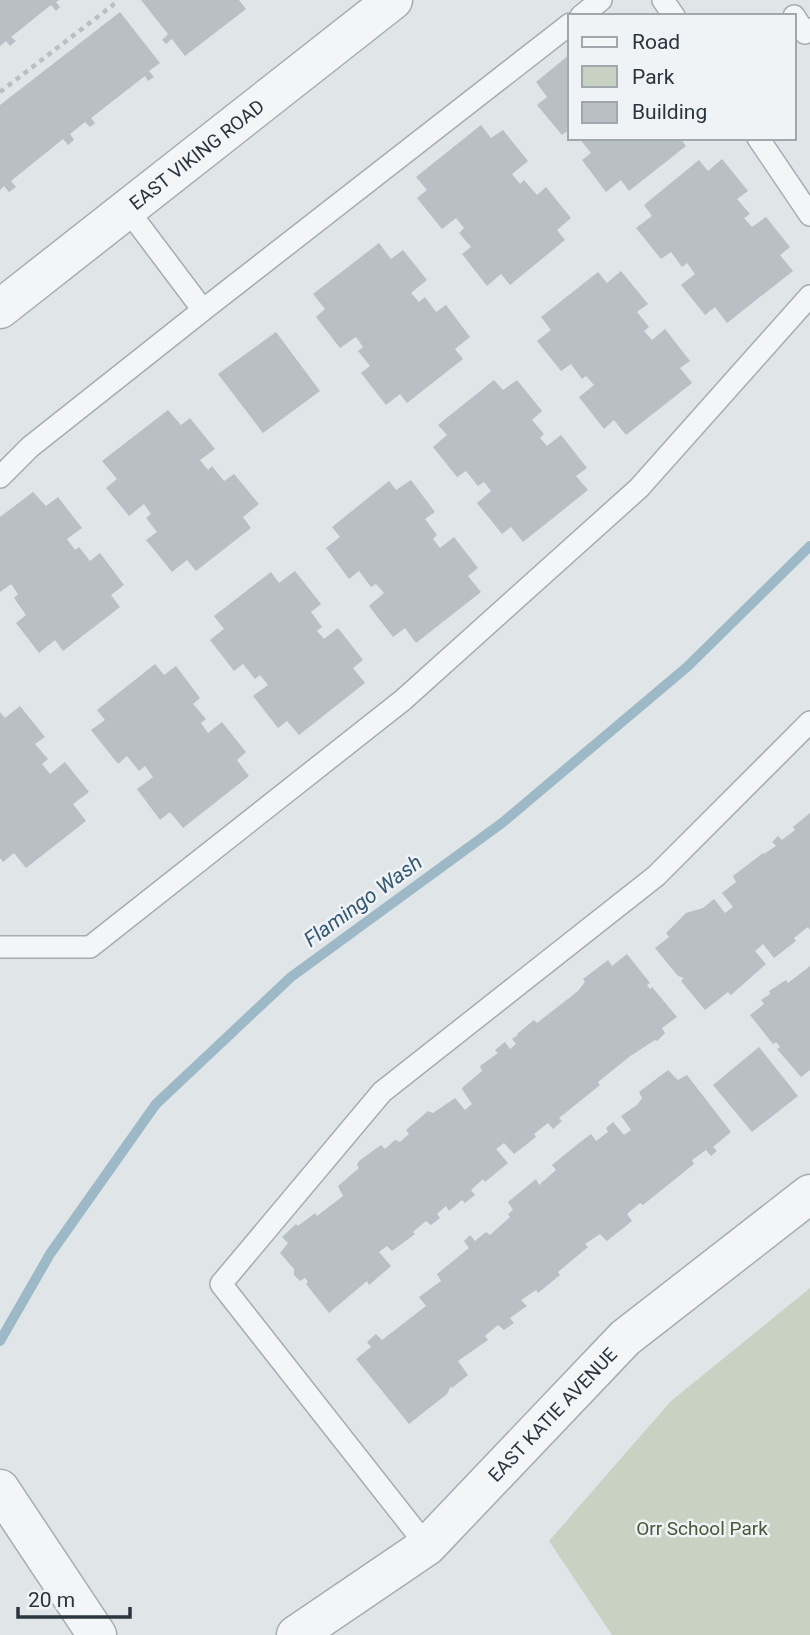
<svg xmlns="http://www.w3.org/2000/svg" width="810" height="1635" font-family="Roboto,sans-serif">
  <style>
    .green { fill: #c8d2c2 }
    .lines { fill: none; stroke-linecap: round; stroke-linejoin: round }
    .stream { stroke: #9db8c6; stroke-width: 10 }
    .building { fill: #b8bfc5 }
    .service-casing { stroke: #a6adb2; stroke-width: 24 }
    .tertiary-casing { stroke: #a6adb2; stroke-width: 41 }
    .path { stroke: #bbbfc3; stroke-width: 4.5; stroke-dasharray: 5 5; stroke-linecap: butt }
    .service { stroke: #f3f5f7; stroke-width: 21 }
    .tertiary { stroke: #f3f5f7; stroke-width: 38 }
    .labels { text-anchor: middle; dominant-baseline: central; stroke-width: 5; stroke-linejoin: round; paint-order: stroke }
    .street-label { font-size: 19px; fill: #2a353f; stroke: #f0f3f6 }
    .park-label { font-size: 19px; fill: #445a38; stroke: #f0f3f6 }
    .water-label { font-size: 21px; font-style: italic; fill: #365a70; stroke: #f0f3f6 }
  </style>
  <rect width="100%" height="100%" fill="#e0e5e8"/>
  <path class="green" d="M810 1288V1635H612L549 1541 671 1401Z"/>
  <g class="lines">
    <path class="stream" d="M0 1341 50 1254 156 1104 291 977 502 823 687 667 810 546"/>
  </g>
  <path class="building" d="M0 0H59L56 2 60 7 56 11 51 5 11 37 16 41 10 46 6 41 0 46Z
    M141 0H239L246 9 185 56 172 39 166 44 162 40 168 34Z
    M120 12 160 63 149 71 154 77 148 81 145 76 91 118 95 123 90 127 85 122 70 134 74 140 68 145 63 139 11 181 16 187 9 192 4 186 0 190V105Z
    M570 54V129L562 135 537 105 547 97 536 82Z
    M481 125 491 138 503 130 528 161 512 174 520 184 524 180 537 195 546 187 571 218 557 230 565 240 510 285 501 274 487 286 462 254 471 247 459 233 464 228 456 218 442 229 417 198 427 190 416 177Z
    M579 138H680L686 146 629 191 621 180 606 192 582 160 591 153Z
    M722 159 748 191 737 199 750 214 744 218 752 227 766 217 790 247 780 255 793 271 727 323 715 307 705 315 681 285 695 274 687 263 682 267 671 252 661 259 636 228 652 216 644 205 699 160 708 171Z
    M379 243 391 259 403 250 427 280 411 293 419 302 425 297 436 312 446 305 470 337 455 349 463 359 407 403 400 394 386 405 361 373 370 366 358 351 363 347 356 337 340 348 316 317 325 309 313 294Z
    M621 271 648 304 637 312 649 327 644 331 652 340 665 329 690 361 680 368 692 383 626 435 614 420 604 429 579 397 594 385 586 376 582 379 571 364 561 371 537 341 551 330 541 317 598 272 607 283Z
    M276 332 320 391 263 433 218 374Z
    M494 380 503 390 517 380 542 411 532 420 544 434 540 438 547 446 561 435 587 468 576 476 588 490 523 542 511 527 502 534 477 503 491 491 484 482 478 486 466 471 457 477 433 447 447 435 438 425Z
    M168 410 181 425 190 418 215 449 200 460 208 470 212 466 224 481 234 474 259 504 243 517 251 528 196 571 187 560 172 572 146 540 157 532 146 518 151 514 144 504 129 516 106 488 117 479 102 461Z
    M411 480 435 512 425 519 437 535 433 539 440 548 454 537 478 568 468 576 481 592 416 643 405 628 393 637 369 606 384 593 376 584 371 587 359 571 349 579 326 548 340 537 332 527 389 481 396 490Z
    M33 492 46 506 58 497 82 528 67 539 75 550 79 547 90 561 100 553 124 585 111 595 120 607 63 651 55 640 39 653 16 623 26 615 14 598 18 594 11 584 0 592V517Z
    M295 571 321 604 311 612 322 627 317 631 324 639 338 628 363 660 353 668 365 683 299 735 287 721 278 728 253 696 268 685 260 675 255 679 243 664 234 671 210 640 224 629 214 616 271 572 279 583Z
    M155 664 164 675 176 666 200 698 193 704 206 719 201 723 208 733 222 722 246 752 237 760 249 776 183 828 170 812 160 820 137 789 153 777 145 766 139 771 127 756 118 764 91 730 105 720 97 710Z
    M20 706 45 737 35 744 48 759 42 764 50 774 65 762 89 792 73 804 86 821 26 868 14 853 3 862 0 858V712L5 718Z
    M810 813V930L808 927 794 938 796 941 774 958 763 944 755 951 766 964 731 995 728 992 705 1010 681 981 684 978 678 976 655 948 669 937 666 933 686 913 703 908 714 899 725 913 733 907 722 893 736 882 733 876 763 853 764 854 776 846 772 842 778 836 782 840 795 830 793 827Z
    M627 954 650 983 647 985 650 989 652 987 677 1017 662 1028 665 1033 657 1041 655 1040 629 1057 598 1082 600 1085 559 1118 562 1121 553 1129 548 1123 534 1134 536 1137 514 1154 504 1143 496 1149 508 1163 485 1182 483 1179 471 1190 475 1195 465 1203 462 1200 449 1211 446 1206 437 1214 440 1218 431 1225 426 1221 413 1232 415 1234 392 1251 387 1246 379 1252 391 1266 369 1285 367 1281 329 1313 306 1284 308 1282 305 1278 300 1281 294 1275V1269L280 1253 288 1243 282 1237 296 1224 298 1226 315 1213 317 1216 343 1196 338 1186 359 1168 357 1165 359 1161 381 1145 385 1149 395 1140 400 1142 409 1134 406 1130 428 1111 433 1113 455 1098 465 1110 472 1104 462 1089 463 1087 482 1071 480 1066 498 1053 495 1050 505 1042 510 1049 516 1044 512 1039 518 1035 517 1034 534 1020 537 1023 578 991 585 982 583 979 608 960 612 966Z
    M810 966V1070L801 1077 777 1049 780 1047 776 1042 773 1044 750 1015 764 1004 761 1000 770 994 769 991 786 980 788 983Z
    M759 1047 798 1096 752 1132 713 1085Z
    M668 1070 678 1080 687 1075 731 1132 713 1147 717 1151 711 1156 706 1150 692 1160 694 1164 643 1205 640 1203 627 1214 632 1221 607 1241 600 1234 585 1244 588 1247 558 1272 560 1275 538 1293 536 1290 521 1300 527 1306 510 1318 514 1323 504 1330 498 1325 485 1336 488 1340 458 1361 468 1375 452 1388 451 1386 447 1394 409 1424 356 1359 371 1347 367 1342 376 1334 382 1340 426 1306 419 1297 441 1281 437 1274 469 1248 464 1241 470 1235 475 1241 486 1232 490 1235 510 1217 508 1214 513 1210 508 1202 536 1179 539 1185 556 1170 552 1165 579 1143 591 1134 596 1141 608 1132 606 1128 613 1122 624 1135 631 1130 621 1116 637 1105 642 1098 639 1092Z"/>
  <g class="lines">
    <defs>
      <path id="service" d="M663 0 674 16
        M581 16 601 0
        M794 16 805 33 810 29
        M758 138 810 215
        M127 209 203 310 570 24
        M0 477 30 447 203 310
        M0 947H90L403 700 639 488 810 296
        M427 1546 221 1284 382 1092 656 876 810 722"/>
      <g id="tertiary">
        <path id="s1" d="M0 309 393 0"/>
        <path d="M0 1489 97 1635"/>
        <path id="s2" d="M296 1635 427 1546 625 1338 810 1194"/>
      </g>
    </defs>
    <use href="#service" class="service-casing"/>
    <use href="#tertiary" class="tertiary-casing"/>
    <path class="path" d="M0 92 113 5 109 0"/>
    <use href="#service" class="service"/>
    <use href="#tertiary" class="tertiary"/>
  </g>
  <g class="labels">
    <g class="street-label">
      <text stroke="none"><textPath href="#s1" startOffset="250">EAST VIKING ROAD</textPath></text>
      <text stroke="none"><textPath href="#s2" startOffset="340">EAST KATIE AVENUE</textPath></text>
    </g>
    <g class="park-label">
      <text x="702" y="1528">Orr School Park</text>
    </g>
    <g class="water-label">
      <text transform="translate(363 901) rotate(-36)">Flamingo Wash</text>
    </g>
  </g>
  <rect x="568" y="14" width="228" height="126" fill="#f0f3f6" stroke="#a1a7ad" stroke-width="2"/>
  <rect x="582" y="37" width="35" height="10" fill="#f3f5f7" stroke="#a1a7ad" stroke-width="2"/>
  <text x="632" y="49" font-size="21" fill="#2a353f">Road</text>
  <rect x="582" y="66" width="35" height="21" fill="#c8d2c2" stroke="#a1a7ad" stroke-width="2"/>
  <text x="632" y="84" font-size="21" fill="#2a353f">Park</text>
  <rect x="582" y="102" width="35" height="21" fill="#b8bfc5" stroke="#a1a7ad" stroke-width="2"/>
  <text x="632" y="119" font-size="21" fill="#2a353f">Building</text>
  <path d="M18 1607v10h112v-10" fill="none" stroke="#2a353f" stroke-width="3.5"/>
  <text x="28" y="1607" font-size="21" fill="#2a353f" stroke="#f0f3f6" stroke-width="5" paint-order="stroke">20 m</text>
</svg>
